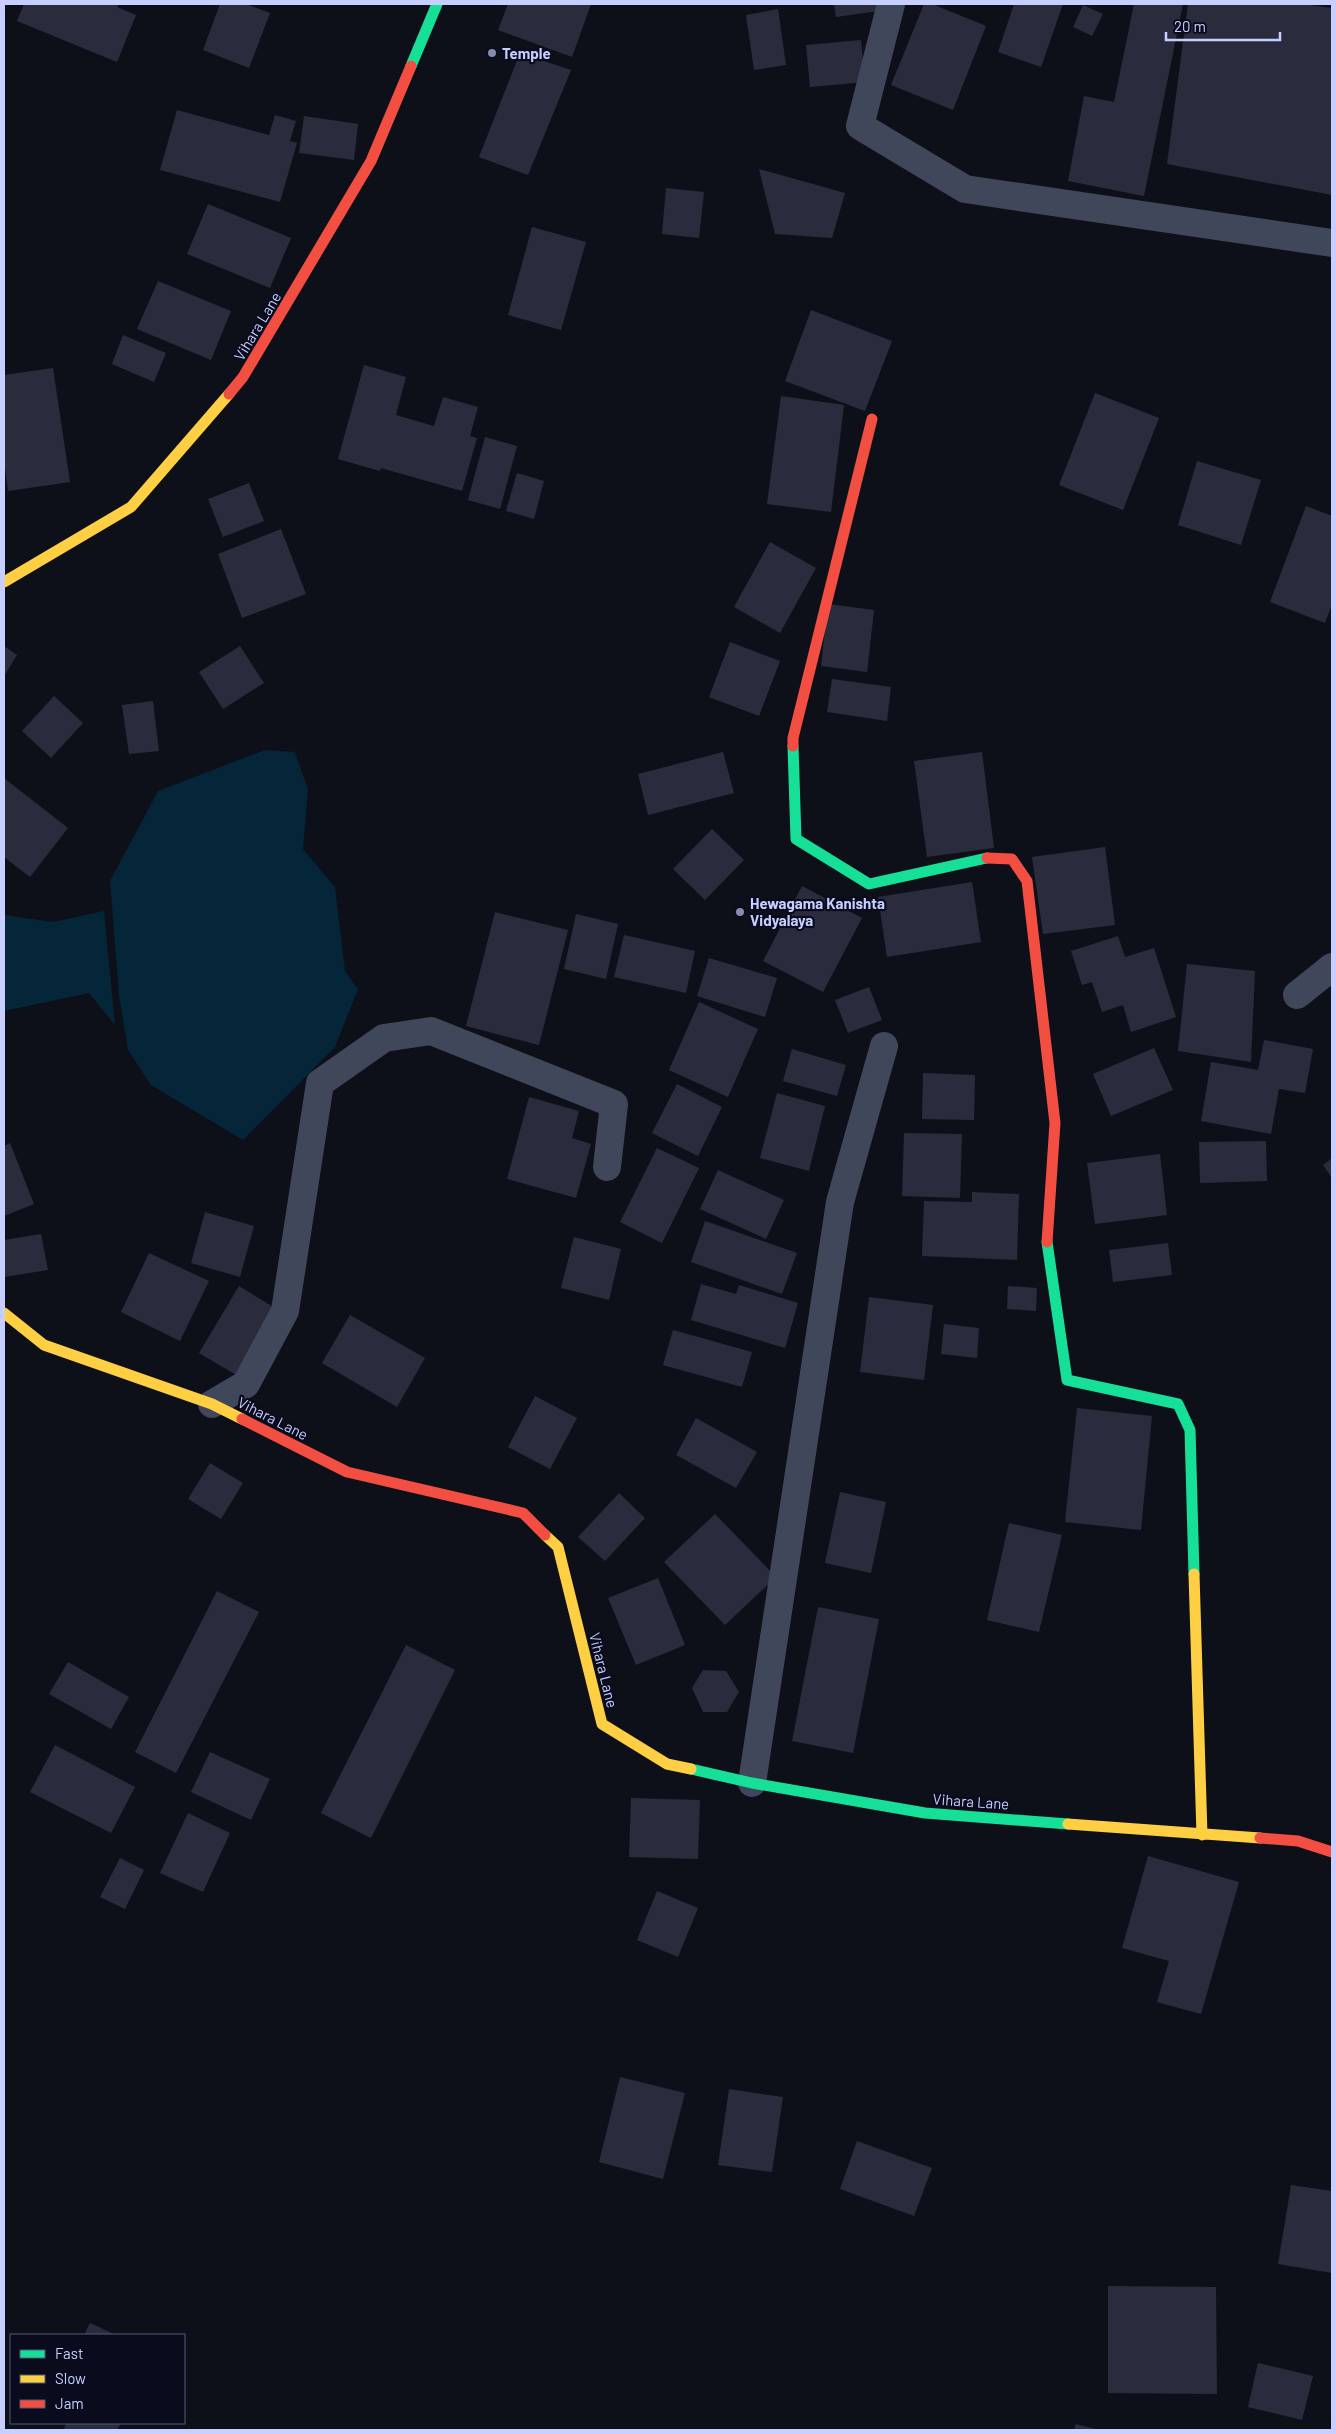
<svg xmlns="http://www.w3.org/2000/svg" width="1336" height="2434" font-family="Barlow,sans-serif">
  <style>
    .water { fill: #052539 }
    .building { fill: #2a2c3d }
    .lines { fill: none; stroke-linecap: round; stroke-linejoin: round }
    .street { stroke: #41475b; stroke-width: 28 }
    .fast { stroke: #16e098; stroke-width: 11 }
    .slow { stroke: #ffcf43; stroke-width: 11 }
    .jam { stroke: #f24e42; stroke-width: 11 }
    .poi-dot { fill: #868cae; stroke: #0a0c1d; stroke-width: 2 }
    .labels { text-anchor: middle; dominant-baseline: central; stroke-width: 4.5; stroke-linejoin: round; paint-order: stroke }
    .poi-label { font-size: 15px; font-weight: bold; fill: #c6cfff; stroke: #0a0c1d; text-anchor: start }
    .street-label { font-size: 15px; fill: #c6cfff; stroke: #0a0c1d }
  </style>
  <rect width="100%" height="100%" fill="#0e1019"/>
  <path class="water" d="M265 750 295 752 308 790 303 849 335 887 345 971 358 989 335 1047 243 1140 151 1085 128 1050 119 995 110 881 158 791Z
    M104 911 115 1025 89 993 4 1011V915L53 922Z"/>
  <path class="building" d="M24 4H119L117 7 136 15 117 62 17 21Z
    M220 4H246L270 13 249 68 203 50Z
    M508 4H591L572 57 498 30Z
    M834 4H878L879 11 836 17Z
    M924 4H932L986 26 953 110 891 85Z
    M1014 4H1063L1041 67 998 52Z
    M1134 4H1183L1144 196 1068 181 1084 96 1114 102Z
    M1188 4H1303L1332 8V195L1167 164Z
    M1083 5 1103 14 1092 36 1073 27Z
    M778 9 786 65 754 70 746 15Z
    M861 40 865 82 810 87 806 45Z
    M520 53 571 70 528 175 479 157Z
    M177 110 269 135 275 115 296 121 290 141 297 143 280 202 160 170Z
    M304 116 358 124 354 160 299 153Z
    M759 169 845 193 832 238 775 234Z
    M666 188 704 192 699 238 662 234Z
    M208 204 291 238 270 288 187 254Z
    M532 227 586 242 561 330 508 315Z
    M158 281 231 311 211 360 137 329Z
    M811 310 892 341 865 411 785 381Z
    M123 335 166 353 154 382 112 364Z
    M364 365 406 377 396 415 434 426 443 397 478 407 470 436 477 438 462 491 381 468 380 471 338 459Z
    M53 368 70 482 8 491 4 460V375Z
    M1095 393 1159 418 1123 510 1059 485Z
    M781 396 844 405 831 512 767 504Z
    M485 437 517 446 500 509 468 500Z
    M1197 461 1261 480 1241 545 1178 525Z
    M517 473 544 481 534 519 506 511Z
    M249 483 264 521 223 537 208 499Z
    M1306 506 1332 516V604L1325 623 1270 602Z
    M281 529 306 594 242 618 218 554Z
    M770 542 816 568 780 633 734 607Z
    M828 604 874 610 867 672 821 666Z
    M730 642 780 661 759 716 709 697Z
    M4 646 17 655 4 676Z
    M240 646 264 683 223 709 199 672Z
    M832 679 891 687 887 721 827 712Z
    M54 696 83 723 51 758 22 731Z
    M153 701 159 751 129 754 122 705Z
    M723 752 734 793 648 815 638 774Z
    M982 752 994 848 927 857 914 761Z
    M4 778 68 828 30 877 4 857Z
    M712 829 744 860 705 900 673 869Z
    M1105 847 1115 925 1043 934 1032 857Z
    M972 882 981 942 887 957 878 897Z
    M802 886 862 918 823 992 763 961Z
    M495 912 568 930 539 1045 466 1026Z
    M576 914 618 924 606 979 564 969Z
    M624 935 695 951 686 993 614 977Z
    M1118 936 1125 957 1154 948 1176 1017 1131 1032 1123 1005 1102 1012 1092 982 1082 985 1071 951Z
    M709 958 777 978 765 1017 697 996Z
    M1187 964 1255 971 1251 1062 1178 1051Z
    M869 987 882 1020 848 1033 835 1000Z
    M699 1002 758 1029 728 1097 669 1070Z
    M1264 1040 1313 1049 1305 1093 1279 1089 1271 1134 1201 1121 1211 1062 1258 1070Z
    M1154 1048 1173 1090 1111 1116 1093 1074Z
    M792 1049 846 1065 837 1096 783 1081Z
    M923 1073 975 1075 974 1120 922 1119Z
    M677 1084 722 1107 698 1156 652 1133Z
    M777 1093 825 1106 809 1171 760 1158Z
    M529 1097 579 1111 572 1138 591 1144 576 1198 507 1179Z
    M904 1133 962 1134 960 1198 902 1196Z
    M1266 1141 1267 1181 1200 1183 1199 1142Z
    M10 1143 34 1204 4 1216V1146Z
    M657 1148 699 1168 662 1243 620 1222Z
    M1160 1154 1167 1215 1095 1224 1087 1163Z
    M1332 1158V1178L1323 1165Z
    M718 1170 784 1200 766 1239 700 1209Z
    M972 1192 1019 1194 1017 1260 922 1256 924 1201 972 1202Z
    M205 1212 254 1226 240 1277 191 1263Z
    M705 1221 797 1253 782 1294 691 1262Z
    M41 1234 48 1270 4 1277V1240Z
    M574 1237 621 1249 609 1300 561 1288Z
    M1168 1243 1172 1275 1113 1282 1109 1250Z
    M149 1253 209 1281 180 1341 121 1312Z
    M701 1284 736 1294 739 1285 798 1303 785 1348 691 1320Z
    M239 1286 278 1310 238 1376 199 1353Z
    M1008 1286 1037 1288 1036 1311 1007 1309Z
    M869 1297 933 1305 924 1380 860 1372Z
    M350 1315 425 1358 397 1407 322 1363Z
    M944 1324 979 1328 977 1358 941 1354Z
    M673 1330 752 1352 742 1387 663 1365Z
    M535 1396 577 1418 550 1469 508 1447Z
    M1077 1408 1152 1416 1141 1530 1065 1522Z
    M696 1418 757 1452 736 1488 676 1455Z
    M210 1463 243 1483 221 1519 188 1499Z
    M840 1492 886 1502 871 1573 825 1563Z
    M619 1493 645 1518 605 1561 578 1537Z
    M715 1514 776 1577 725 1625 664 1562Z
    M1009 1523 1062 1535 1039 1632 987 1620Z
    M658 1578 685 1645 636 1665 608 1598Z
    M217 1591 259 1612 176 1773 135 1752Z
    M818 1607 879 1619 853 1753 792 1741Z
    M406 1645 455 1670 371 1838 321 1813Z
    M68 1662 129 1697 111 1729 49 1694Z
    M703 1670 726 1671 739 1692 727 1712H703L692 1688Z
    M55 1745 135 1787 111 1833 30 1792Z
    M210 1752 270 1779 251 1820 191 1792Z
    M631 1798 700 1800 698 1859 629 1857Z
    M188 1813 230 1833 203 1892 160 1873Z
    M1148 1856 1239 1882 1201 2014 1157 2002 1169 1961 1122 1948Z
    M120 1858 144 1870 125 1909 100 1897Z
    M657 1891 698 1908 678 1957 637 1940Z
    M620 2077 685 2093 663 2179 599 2162Z
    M729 2089 783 2097 772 2172 718 2165Z
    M857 2141 932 2168 914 2216 840 2189Z
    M1291 2185 1332 2191V2273L1278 2264Z
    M1108 2286 1216 2287 1217 2394 1108 2393Z
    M90 2323 116 2335H84Z
    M1258 2363 1313 2376 1302 2420 1248 2407Z
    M66 2423H121L117 2430H64Z
    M1076 2424 1099 2430H1074Z"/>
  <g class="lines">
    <path class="street" d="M891 4 860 126 965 189 1332 243
      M1297 995 1332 967
      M212 1404 246 1384 285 1311 320 1083 384 1038 431 1031 614 1104 607 1167
      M752 1783 840 1202 884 1046"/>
    <path class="fast" d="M411 66 437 4
      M793 746 796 839 869 884 987 858
      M1047 1242 1067 1380 1178 1404 1190 1430 1194 1574
      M691 1769 752 1783 925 1813 1068 1824"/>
    <path class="slow" d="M4 582 131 507 229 394
      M4 1313 44 1345 212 1404 242 1419
      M545 1535 558 1547 602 1724 667 1764 691 1769
      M1194 1574 1202 1835
      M1068 1824 1260 1838"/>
    <path class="jam" d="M229 394 243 377 371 161 411 66
      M793 746V738L872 419
      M987 858 1012 859 1027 881 1055 1123 1047 1242
      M242 1419 347 1472 523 1513 545 1535
      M1260 1838 1298 1841 1332 1852"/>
  </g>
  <g class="poi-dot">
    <circle cx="492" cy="53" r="5"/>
    <circle cx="740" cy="912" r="5"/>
  </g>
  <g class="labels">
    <g class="poi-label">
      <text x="502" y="53">Temple</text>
      <text x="750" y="903">Hewagama Kanishta<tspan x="750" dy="17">Vidyalaya</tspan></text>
    </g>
    <g class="street-label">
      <text transform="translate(257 326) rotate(-59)">Vihara Lane</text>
      <text transform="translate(273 1418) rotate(27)">Vihara Lane</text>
      <text transform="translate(604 1670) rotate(76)">Vihara Lane</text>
      <text transform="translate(971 1801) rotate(4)">Vihara Lane</text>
    </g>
  </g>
  <rect width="1336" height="2434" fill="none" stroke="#c6cfff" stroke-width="10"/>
  <rect x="10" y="2334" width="175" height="90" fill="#0a0c1d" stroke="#555a77"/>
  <rect x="20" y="2350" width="25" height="8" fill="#16e098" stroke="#555a77"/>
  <text x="55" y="2359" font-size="15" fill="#c6cfff">Fast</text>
  <rect x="20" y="2375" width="25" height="8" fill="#ffcf43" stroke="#555a77"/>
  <text x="55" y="2384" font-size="15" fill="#c6cfff">Slow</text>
  <rect x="20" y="2400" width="25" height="8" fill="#f24e42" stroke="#555a77"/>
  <text x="55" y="2409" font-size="15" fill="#c6cfff">Jam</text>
  <path d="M1166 32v8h114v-8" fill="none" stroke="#c6cfff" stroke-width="2.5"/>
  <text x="1174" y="32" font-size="15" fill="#c6cfff" stroke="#0a0c1d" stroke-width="4" paint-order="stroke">20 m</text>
</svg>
